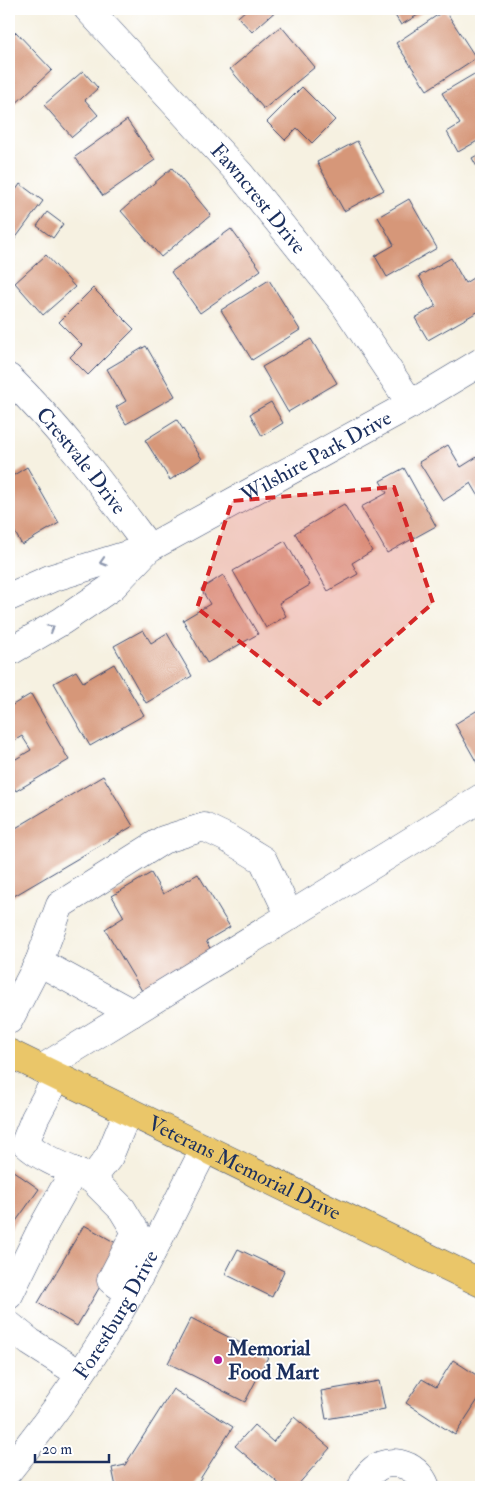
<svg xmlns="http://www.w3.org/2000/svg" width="490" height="1496" font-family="'IM FELL Double Pica',serif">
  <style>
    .building { fill: #d69779 }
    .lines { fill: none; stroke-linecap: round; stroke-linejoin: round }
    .minor-casing { stroke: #3c4c72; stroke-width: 29 }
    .major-casing { stroke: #3c4c72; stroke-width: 29 }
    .minor { stroke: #fff; stroke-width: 28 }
    .major { stroke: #eac669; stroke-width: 28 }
    .oneway { stroke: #8d97ae }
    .marked { fill: #d62828; fill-opacity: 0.2; stroke: #d62828; stroke-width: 4; stroke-dasharray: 10 6; stroke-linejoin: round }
    .poi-dot { fill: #b5179e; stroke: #fff; stroke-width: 2 }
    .labels { text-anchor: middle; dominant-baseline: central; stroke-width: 4; stroke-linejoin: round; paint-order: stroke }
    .street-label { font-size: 21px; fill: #1b2f5e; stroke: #fff }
    .poi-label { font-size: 21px; font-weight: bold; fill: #1b2f5e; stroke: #fff; text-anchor: start }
  </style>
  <rect width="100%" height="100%" fill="#fff"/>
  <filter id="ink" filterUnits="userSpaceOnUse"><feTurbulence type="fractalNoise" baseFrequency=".02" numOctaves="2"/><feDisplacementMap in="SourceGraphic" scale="10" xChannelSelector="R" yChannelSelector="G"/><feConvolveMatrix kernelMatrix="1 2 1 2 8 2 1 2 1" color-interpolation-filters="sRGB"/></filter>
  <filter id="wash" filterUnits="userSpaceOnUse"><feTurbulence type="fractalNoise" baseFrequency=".0096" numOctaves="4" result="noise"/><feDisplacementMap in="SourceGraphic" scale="20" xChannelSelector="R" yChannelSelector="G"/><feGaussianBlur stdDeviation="1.12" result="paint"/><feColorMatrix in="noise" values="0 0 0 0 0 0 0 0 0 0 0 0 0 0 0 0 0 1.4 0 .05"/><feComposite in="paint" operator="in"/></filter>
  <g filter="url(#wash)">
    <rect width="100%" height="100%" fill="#f6f1e1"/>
    <g id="blocks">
      <path class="building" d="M247 9H278L252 32 238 17Z
        M391 9H428L401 25Z
        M445 10 476 58 427 90 396 43Z
        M281 26 315 67 264 109 230 69Z
        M16 32 52 70 11 108 9 106V38Z
        M481 70V139L458 152 447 132 460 124 442 93Z
        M83 71 98 88 85 100 98 115 72 137 44 105Z
        M302 87 335 120 312 143 297 128 285 140 267 122Z
        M127 120 155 160 103 196 75 157Z
        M357 141 384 190 344 211 317 162Z
        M481 153V174L472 158Z
        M172 168 211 215 161 257 121 211Z
        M20 184 43 201 9 247V200Z
        M409 199 437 248 387 277 375 256 394 245 378 217Z
        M47 212 63 224 53 238 37 226Z
        M231 229 261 270 200 313 171 272Z
        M46 255 75 287 43 315 15 283Z
        M451 258 465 283 481 273V310L428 340 415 318 436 306 419 276Z
        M269 280 300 330 252 360 221 310Z
        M93 288 134 329 88 375 70 357 82 345 59 322Z
        M311 339 337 383 288 412 262 367Z
        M146 346 175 396 126 424 116 407 126 401 107 369Z
        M271 402 283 423 262 436 250 414Z
        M177 420 202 459 170 480 145 440Z
        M448 445 461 467 477 457 481 464V500L471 483 443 501 419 462Z
        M27 467 59 523 22 545 9 522V478Z
        M404 468 436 526 387 553 361 507 387 493 380 481Z
        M344 504 372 551 352 563 358 574 328 591 295 533Z
        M285 541 310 585 279 603 286 616 266 628 233 571Z
        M223 575 258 634 207 663 183 620 210 604 201 589Z
        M143 630 151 643 167 633 192 676 146 703 114 646Z
        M114 664 144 715 90 746 54 683 76 671 83 682Z
        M31 694 69 760 16 791 9 780V763L31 750 22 736 9 744V707Z
        M481 708V770L455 724Z
        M103 776 133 826 9 899V832Z
        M151 873 163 894 198 874 230 927 206 941 211 950 142 991 105 929 124 917 112 896Z
        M9 1168 39 1189 9 1231Z
        M84 1225 123 1247 77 1326 38 1303Z
        M238 1249 284 1271 272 1297 225 1274Z
        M191 1318 268 1357 245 1402 168 1363Z
        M453 1360 481 1378V1395L455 1435 406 1403 422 1379 436 1387Z
        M379 1381 385 1409 326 1419 321 1391Z
        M173 1389 233 1427 195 1487H132L129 1486 116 1487 112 1468 125 1465Z
        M294 1417 330 1448 296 1487H283L235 1446 254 1425 273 1442Z"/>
    </g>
  </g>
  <g filter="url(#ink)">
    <use href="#blocks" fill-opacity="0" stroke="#3c4c72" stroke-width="1"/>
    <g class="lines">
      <defs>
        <g id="minor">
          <path id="s1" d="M88 9 240 174 342 301 411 404"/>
          <path id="s2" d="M9 378C62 429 105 489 149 548"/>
          <path id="s3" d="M9 597 52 578 149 548 411 404 481 362"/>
          <path d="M9 652 62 621 112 587 148 549"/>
          <path d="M39 962 60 905 163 840 204 827 227 838 263 860 283 902 291 915"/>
          <path d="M9 1020 39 962 132 1013"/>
          <path d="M41 1069 481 798"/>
          <path d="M57 1077 35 1118 25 1143C43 1160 70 1169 92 1179L109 1157 128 1111"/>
          <path d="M92 1179 122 1209 136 1232 111 1280 130 1293"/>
          <path d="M9 1295 41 1230 74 1171"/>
          <path d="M9 1325 30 1342 80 1374"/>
          <path id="s4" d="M9 1470C51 1418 91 1363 124 1304 153 1253 178 1200 205 1148"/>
          <path d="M362 1487C363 1484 365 1480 367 1477 384 1453 417 1462 426 1487"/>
        </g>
        <g id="major">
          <path id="s5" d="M9 1053 481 1283"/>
        </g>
      </defs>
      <use href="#minor" class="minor-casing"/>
      <use href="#major" class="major-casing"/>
      <use href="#minor" class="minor"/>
      <use href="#major" class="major"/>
    </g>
    <defs><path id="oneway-chevron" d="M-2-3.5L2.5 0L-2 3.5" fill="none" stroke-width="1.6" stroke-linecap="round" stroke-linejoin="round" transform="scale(1.25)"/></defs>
    <g class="oneway">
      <use href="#oneway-chevron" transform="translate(103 562) rotate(163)"/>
      <use href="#oneway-chevron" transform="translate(51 628) rotate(-30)"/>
    </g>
  </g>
  <path class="marked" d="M394 487 433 603 319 704 197 608 232 501Z"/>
  <circle class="poi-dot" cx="218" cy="1360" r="5"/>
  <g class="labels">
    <g class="street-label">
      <text stroke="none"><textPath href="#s1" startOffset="255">Fawncrest Drive</textPath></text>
      <text stroke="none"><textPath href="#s3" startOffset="339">Wilshire Park Drive</textPath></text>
      <text stroke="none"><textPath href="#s2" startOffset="110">Crestvale Drive</textPath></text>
      <text stroke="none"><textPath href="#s5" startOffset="262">Veterans Memorial Drive</textPath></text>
      <text stroke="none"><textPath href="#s4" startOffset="189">Forestburg Drive</textPath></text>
    </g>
    <g class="poi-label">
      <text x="228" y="1348">Memorial<tspan x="228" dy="24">Food Mart</tspan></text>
    </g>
  </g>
  <rect width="490" height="1496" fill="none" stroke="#fff" stroke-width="30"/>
  <path d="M35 1454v8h74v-8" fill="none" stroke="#1b2f5e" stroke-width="2.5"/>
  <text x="42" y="1454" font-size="15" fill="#1b2f5e" stroke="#ffffff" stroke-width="4" paint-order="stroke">20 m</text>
</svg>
